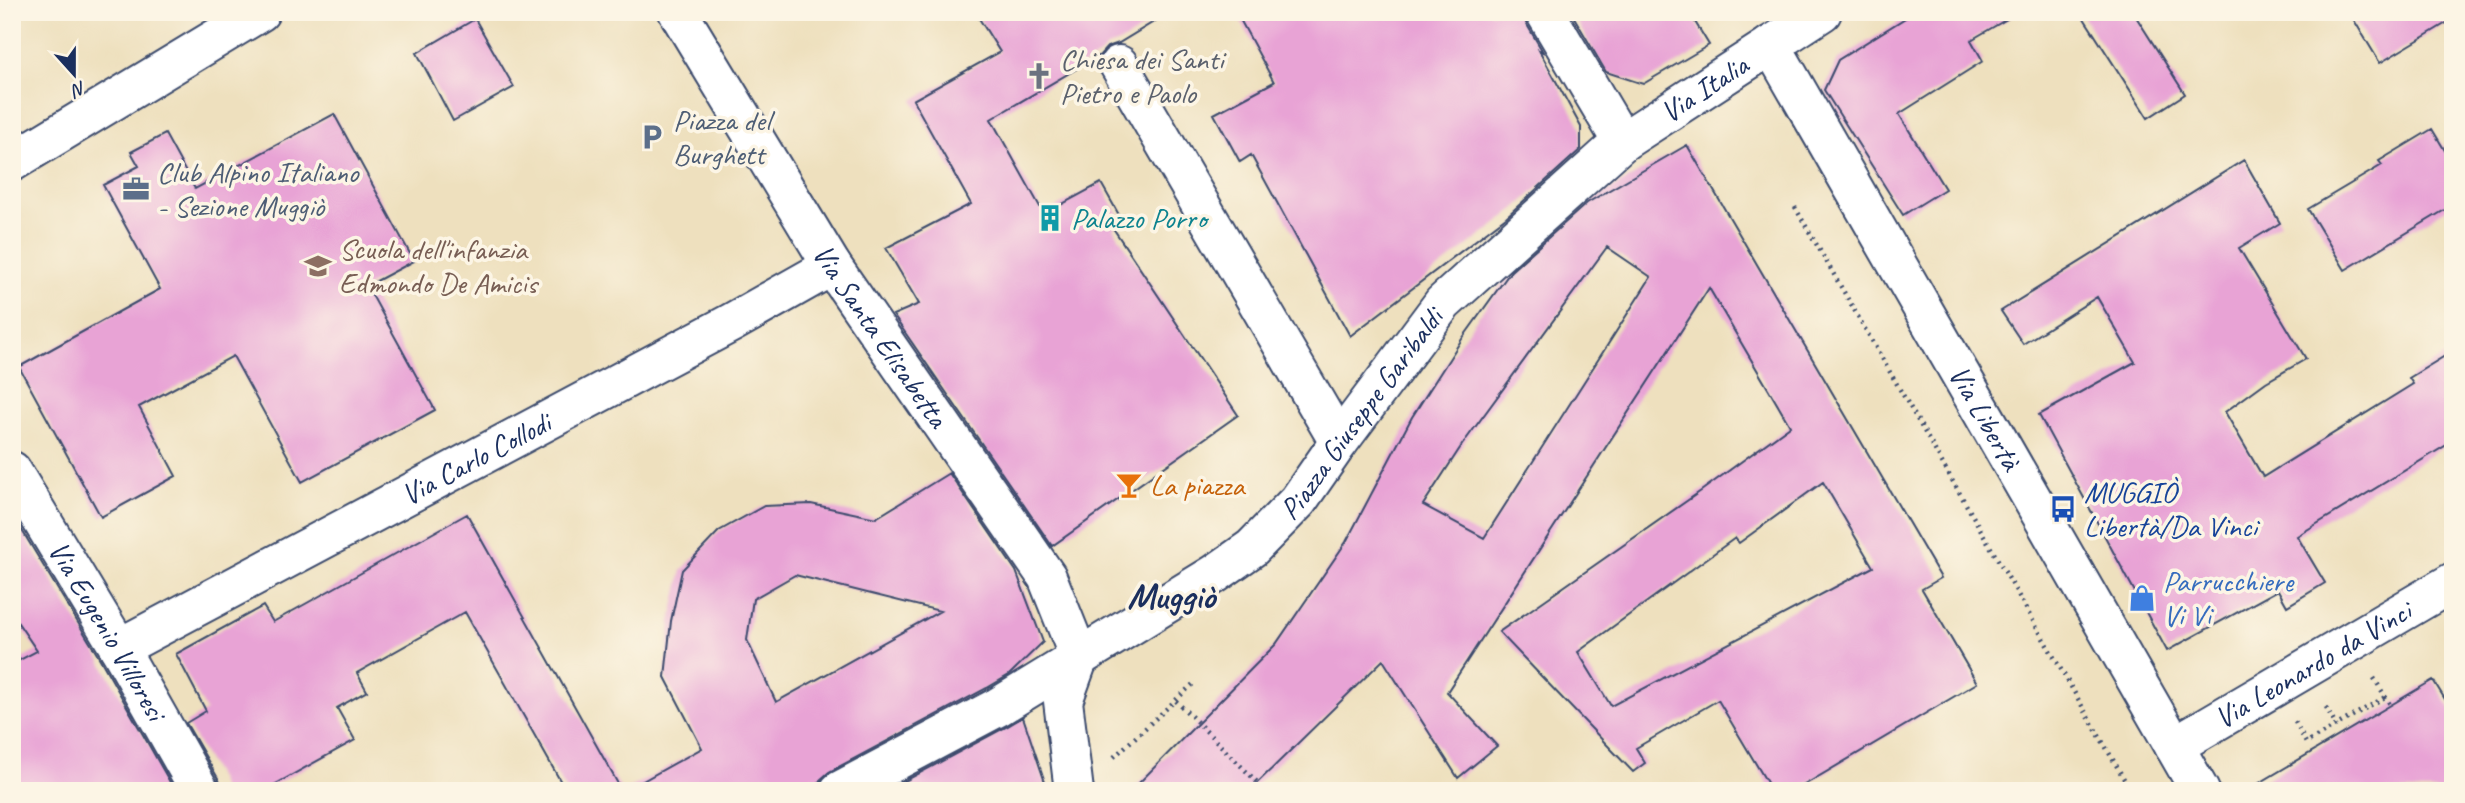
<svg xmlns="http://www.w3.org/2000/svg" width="2465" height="803" font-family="Caveat,sans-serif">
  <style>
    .building { fill: #e8a3d5; fill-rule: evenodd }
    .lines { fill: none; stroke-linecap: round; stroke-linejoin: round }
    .street-casing { stroke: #3b4a6c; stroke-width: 42 }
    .secondary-casing { stroke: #3b4a6c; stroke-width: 42 }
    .path { stroke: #3b4a6c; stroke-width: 4.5; stroke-dasharray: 2 5; stroke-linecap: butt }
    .street { stroke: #fff; stroke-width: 38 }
    .secondary { stroke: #fff; stroke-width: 38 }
    .labels { text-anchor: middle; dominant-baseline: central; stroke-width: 7; stroke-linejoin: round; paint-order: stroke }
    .worship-label { font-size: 30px; fill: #5b616d; stroke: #fcf5e5; text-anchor: start }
    .street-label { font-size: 30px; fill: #1b2f5e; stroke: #fcf5e5 }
    .service-label { font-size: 30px; fill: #4e5e75; stroke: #fcf5e5; text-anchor: start }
    .culture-label { font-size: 30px; fill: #0d838f; stroke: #fcf5e5; text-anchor: start }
    .education-label { font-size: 30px; fill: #785e54; stroke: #fcf5e5; text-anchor: start }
    .food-label { font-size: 30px; fill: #c56008; stroke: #fcf5e5; text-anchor: start }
    .transit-label { font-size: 30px; fill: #164399; stroke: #fcf5e5; text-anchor: start }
    .shop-label { font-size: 30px; fill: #366cbe; stroke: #fcf5e5; text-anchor: start }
    .district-label { font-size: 37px; font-weight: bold; fill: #1b2f5e; stroke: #fcf5e5 }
  </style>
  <rect width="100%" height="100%" fill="#fcf5e5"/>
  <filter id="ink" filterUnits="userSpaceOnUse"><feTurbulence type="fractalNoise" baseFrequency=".0143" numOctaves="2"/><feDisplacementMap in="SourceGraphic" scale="14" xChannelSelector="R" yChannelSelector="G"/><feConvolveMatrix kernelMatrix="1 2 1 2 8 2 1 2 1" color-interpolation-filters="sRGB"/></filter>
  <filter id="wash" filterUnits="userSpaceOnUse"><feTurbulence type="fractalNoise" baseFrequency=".00686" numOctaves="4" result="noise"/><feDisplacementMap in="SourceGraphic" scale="28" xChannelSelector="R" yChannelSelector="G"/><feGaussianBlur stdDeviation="1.57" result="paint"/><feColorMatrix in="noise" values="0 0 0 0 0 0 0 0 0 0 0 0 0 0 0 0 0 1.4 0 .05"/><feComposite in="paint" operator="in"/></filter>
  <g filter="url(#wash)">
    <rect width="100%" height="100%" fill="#eee0be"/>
    <g id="blocks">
      <path class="building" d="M975 12H1170L1119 43 1107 47 1100 55 991 119 1044 214 1101 183 1123 222 1113 228 1238 415 1052 546 893 315 919 304 886 248 971 204 913 100 1000 52Z
        M1236 12H1523L1526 23 1543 52 1539 50 1581 127V149L1506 217 1350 336 1251 155 1240 162 1214 114 1274 82Z
        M1571 12H1689L1709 45 1643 84 1606 72Z
        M1915 12H2019L1971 40 1983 61 1899 114 1945 189 1903 215 1824 90 1838 60Z
        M2080 12H2133L2185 94 2148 118Z
        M2349 12H2453V19L2380 63Z
        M475 19 514 87 453 121 417 53Z
        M334 114 414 261 367 286 435 410 302 482 233 356 139 407 176 476 101 517 19 367 160 289 103 185 139 166 131 152 165 134 195 189Z
        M2432 129 2453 164V205L2345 270 2308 209 2382 165 2379 161Z
        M1687 145 1941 578 1922 589 1977 683 1794 791H1772L1718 700 1636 748 1645 763 1633 772 1499 632 1701 491 1790 426 1709 288 1447 692 1497 746 1458 778 1383 660 1249 791H1131L1276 644 1346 542 1412 417 1462 339 1511 271 1587 203ZM1607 247 1651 277 1484 538 1423 505 1462 445ZM1823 482 1873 567 1611 706 1578 652 1735 538 1739 543Z
        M2244 160 2280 223 2239 248 2306 359 2266 382 2225 412 2263 477 2413 384 2409 378 2453 351V446L2450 443 2297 536 2325 583 2287 606 2278 590 2167 651 2039 415 2135 362 2097 297 2023 344 2001 311Z
        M949 473 1016 571 1043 642 1009 675 987 688 829 772 820 780 817 791H625L702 748 665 677 671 621 682 570 719 531 764 506 811 504 876 518ZM795 575 940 611 776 702 747 640 753 599Z
        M12 514 100 659 175 791H12V664L37 651 12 614Z
        M467 514 622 791H566L465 612 357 673 367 691 337 708 355 740 263 791H222L219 780 186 723 206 711 176 654 263 606 273 622Z
        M2433 680 2453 712V791H2246Z
        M1023 717 1048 791H886L1008 726Z"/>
    </g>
  </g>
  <g filter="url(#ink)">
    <use href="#blocks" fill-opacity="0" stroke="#3b4a6c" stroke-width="2"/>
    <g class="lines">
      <defs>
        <g id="street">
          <path id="s1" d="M678 12 832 266 1047 577 1079 657"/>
          <path d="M1119 65 1339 442"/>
          <path d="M12 162 260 12"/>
          <path id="s2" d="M12 471 119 648 200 791"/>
          <path id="s3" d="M119 648 731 323 832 266"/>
          <path id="s4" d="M2174 746 2453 582"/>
          <path id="s5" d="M839 791 998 707 1215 574 1252 548 1298 501 1339 442 1443 303 1622 142 1545 12"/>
          <path d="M1074 791 1063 701 1079 657"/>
        </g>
        <g id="secondary">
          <path id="s6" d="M1771 45 2200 791"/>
          <path id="s7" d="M1622 142 1822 12"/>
        </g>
      </defs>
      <use href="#street" class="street-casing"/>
      <use href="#secondary" class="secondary-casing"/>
      <path class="path" d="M1795 207 2131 791
        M2374 678 2391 706
        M1176 701 1259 784
        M2326 707 2336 726
        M2295 722 2306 743 2385 697
        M1114 757 1193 684"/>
      <use href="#street" class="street"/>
      <use href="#secondary" class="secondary"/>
    </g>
  </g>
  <defs>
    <symbol id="church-bare" viewBox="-9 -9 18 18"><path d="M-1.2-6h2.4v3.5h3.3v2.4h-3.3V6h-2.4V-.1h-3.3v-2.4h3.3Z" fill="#6b7280" stroke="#fcf5e5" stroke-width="2.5" paint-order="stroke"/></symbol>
    <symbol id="parking-bare" viewBox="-9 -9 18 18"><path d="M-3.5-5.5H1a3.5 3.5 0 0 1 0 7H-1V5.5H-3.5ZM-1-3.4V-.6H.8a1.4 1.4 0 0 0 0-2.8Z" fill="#5c6f8a" stroke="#fcf5e5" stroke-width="2.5" paint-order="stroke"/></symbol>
    <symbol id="office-bare" viewBox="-9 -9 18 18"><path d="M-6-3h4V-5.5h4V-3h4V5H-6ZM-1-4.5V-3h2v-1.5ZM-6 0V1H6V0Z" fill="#5c6f8a" stroke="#fcf5e5" stroke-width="2.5" paint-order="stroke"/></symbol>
    <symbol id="building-bare" viewBox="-9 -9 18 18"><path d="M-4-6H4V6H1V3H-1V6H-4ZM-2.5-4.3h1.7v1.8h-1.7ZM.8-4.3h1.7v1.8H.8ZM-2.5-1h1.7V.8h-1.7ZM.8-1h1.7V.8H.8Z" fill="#0f9aa8" stroke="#fcf5e5" stroke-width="2.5" paint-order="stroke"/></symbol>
    <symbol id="school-bare" viewBox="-9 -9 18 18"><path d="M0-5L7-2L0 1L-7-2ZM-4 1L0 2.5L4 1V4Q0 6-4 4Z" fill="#8d6e63" stroke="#fcf5e5" stroke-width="2.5" paint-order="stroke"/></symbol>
    <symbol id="bar-bare" viewBox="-9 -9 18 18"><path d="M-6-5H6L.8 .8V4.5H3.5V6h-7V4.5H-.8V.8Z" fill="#e8710a" stroke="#fcf5e5" stroke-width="2.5" paint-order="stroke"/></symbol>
    <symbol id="bus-bare" viewBox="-9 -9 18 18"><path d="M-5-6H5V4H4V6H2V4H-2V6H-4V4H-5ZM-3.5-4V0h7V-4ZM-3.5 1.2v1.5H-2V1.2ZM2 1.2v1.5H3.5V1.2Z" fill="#1a4fb4" stroke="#fcf5e5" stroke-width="2.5" paint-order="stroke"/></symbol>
    <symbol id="shop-bare" viewBox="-9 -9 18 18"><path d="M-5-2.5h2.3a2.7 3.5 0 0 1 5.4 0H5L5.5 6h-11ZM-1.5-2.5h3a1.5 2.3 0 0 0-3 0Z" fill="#3f7fe0" stroke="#fcf5e5" stroke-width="2.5" paint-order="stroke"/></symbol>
  </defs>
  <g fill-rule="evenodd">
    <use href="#church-bare" x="1020" y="57" width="38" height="38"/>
    <use href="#parking-bare" x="633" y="118" width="38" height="38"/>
    <use href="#office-bare" x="117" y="170" width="38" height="38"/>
    <use href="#building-bare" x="1031" y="199" width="38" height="38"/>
    <use href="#school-bare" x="299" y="247" width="38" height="38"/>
    <use href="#bar-bare" x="1110" y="466" width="38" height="38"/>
    <use href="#bus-bare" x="2044" y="490" width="38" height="38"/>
    <use href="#shop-bare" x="2123" y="579" width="38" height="38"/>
  </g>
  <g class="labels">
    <g class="worship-label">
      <text x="1060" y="59">Chiesa dei Santi<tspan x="1060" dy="34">Pietro e Paolo</tspan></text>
    </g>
    <g class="street-label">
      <text stroke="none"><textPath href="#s7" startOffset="98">Via Italia</textPath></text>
      <text stroke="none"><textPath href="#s1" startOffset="382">Via Santa Elisabetta</textPath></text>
      <text stroke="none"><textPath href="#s5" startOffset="653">Piazza Giuseppe Garibaldi</textPath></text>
      <text stroke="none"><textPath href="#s6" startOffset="430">Via Libertà</textPath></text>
      <text stroke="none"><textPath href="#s3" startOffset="404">Via Carlo Collodi</textPath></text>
      <text stroke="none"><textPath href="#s2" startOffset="186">Via Eugenio Villoresi</textPath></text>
      <text stroke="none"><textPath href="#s4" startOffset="161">Via Leonardo da Vinci</textPath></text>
    </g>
    <g class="service-label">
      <text x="673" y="120">Piazza del<tspan x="673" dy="34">Burghett</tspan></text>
      <text x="157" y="172">Club Alpino Italiano<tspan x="157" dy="34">- Sezione Muggiò</tspan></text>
    </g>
    <g class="culture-label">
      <text x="1071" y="218">Palazzo Porro</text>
    </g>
    <g class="education-label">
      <text x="339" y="249">Scuola dell'infanzia<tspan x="339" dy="34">Edmondo De Amicis</tspan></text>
    </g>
    <g class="food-label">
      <text x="1150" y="485">La piazza</text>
    </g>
    <g class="transit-label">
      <text x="2084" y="492">MUGGIÒ<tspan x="2084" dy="34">Libertà/Da Vinci</tspan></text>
    </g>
    <g class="shop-label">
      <text x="2163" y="581">Parrucchiere<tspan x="2163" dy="34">Vi Vi</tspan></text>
    </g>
    <g class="district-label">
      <text x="1171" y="595">Muggiò</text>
    </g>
  </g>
  <rect width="2465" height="803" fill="none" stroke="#fcf5e5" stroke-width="42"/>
  <g transform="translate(74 74) rotate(159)" stroke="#fcf5e5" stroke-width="5" paint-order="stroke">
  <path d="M0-5L12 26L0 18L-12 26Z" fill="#1b2f5e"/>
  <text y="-10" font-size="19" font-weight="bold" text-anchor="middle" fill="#1b2f5e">N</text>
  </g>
</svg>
